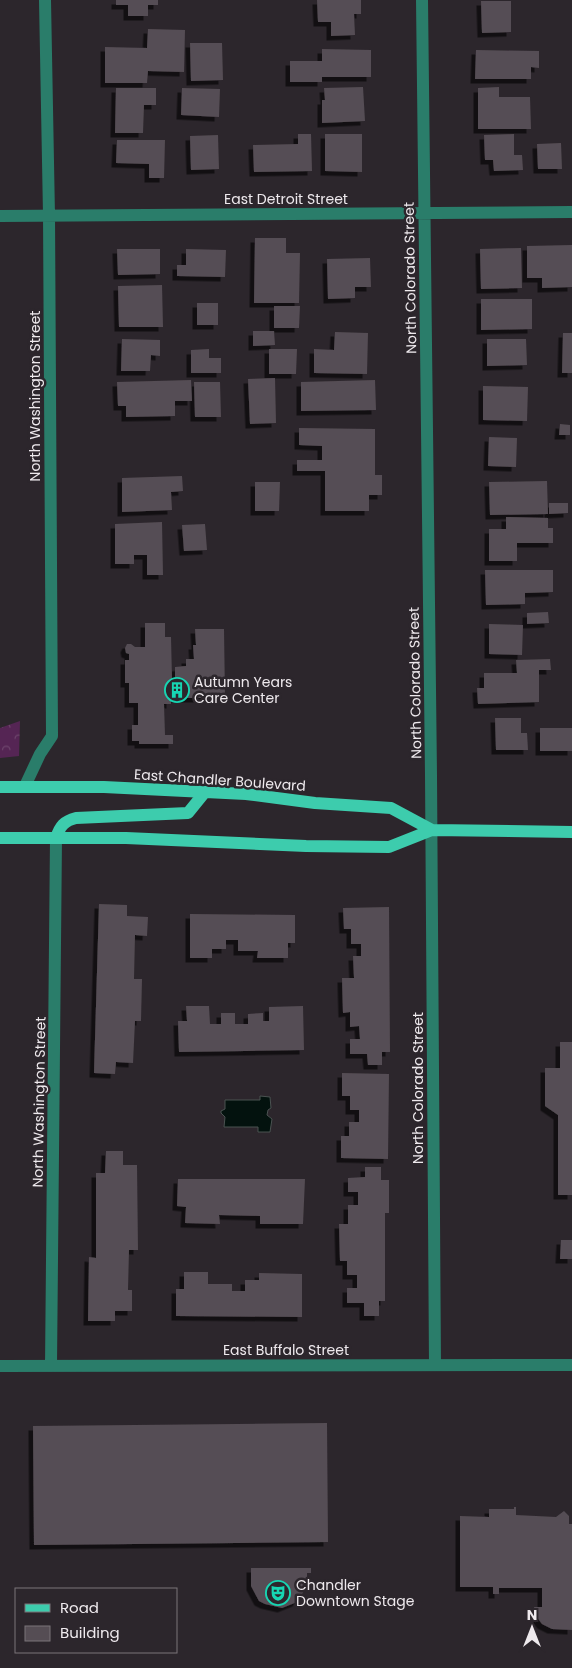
<svg xmlns="http://www.w3.org/2000/svg" width="572" height="1668" font-family="Poppins,sans-serif">
  <style>
    .park { fill: url(#park-crowns) }
    .water { fill: #03120e; stroke: #4a5251 }
    .building { fill: #554d54; filter: url(#shadow) }
    .lines { fill: none; stroke-linecap: round; stroke-linejoin: round }
    .minor { stroke: #2a7d6a; stroke-width: 12 }
    .major { stroke: #3dccad; stroke-width: 12 }
    .labels { text-anchor: middle; dominant-baseline: central; stroke-width: 5; stroke-linejoin: round; paint-order: stroke }
    .street-label { font-size: 14px; fill: #eee9ed; stroke: #2c262c }
    .poi-label { font-size: 14px; fill: #eee9ed; stroke: #2c262c; text-anchor: start }
  </style>
  <defs>
    <pattern id="park-crowns" width="20" height="18" patternUnits="userSpaceOnUse" patternTransform="scale(1.25)"><rect width="20" height="18" fill="#552554"/><path d="M2 6a3 3 0 1 1 6 0M12 15a3 3 0 1 1 6 0" fill="none" stroke="#6e456d"/></pattern>
    <filter id="shadow"><feDropShadow dx="-4.5" dy="4.5" stdDeviation="0" flood-color="#0009"/></filter>
  </defs>
  <rect width="100%" height="100%" fill="#2c262c"/>
  <path class="park" d="M20 721 19 756 0 758V728Z"/>
  <path class="water" d="M260 1096 270 1097 271 1108 268 1110 267 1115 272 1119 270 1132H258V1127H224L225 1117 221 1113V1111L225 1109V1100H260Z"/>
  <path class="building" d="M116 0H158V5H148V16H128V5H116Z
    M317 0H361V14H354L355 35 331 36V22H318Z
    M481 1H511V32L482 33Z
    M148 29 185 30 184 72 148 71 147 83H105V47L147 48Z
    M190 43H222L223 80 191 81Z
    M322 49 371 50V77H322V82H290V61H322Z
    M476 50 539 51V68L531 67V79H475Z
    M363 87 365 121 322 123V100H325L324 88Z
    M499 87V97H530L531 129H478V88Z
    M116 88H156V105H144L143 133H115Z
    M182 88 220 89 219 117 181 115Z
    M298 134H311L312 171 254 172 253 145 298 144Z
    M325 134H362V172L325 171Z
    M514 134V155H522L523 170 494 171 493 160H485L484 135Z
    M218 135 219 169 191 170 190 136Z
    M117 140H165L164 178H149V164L116 163Z
    M561 143 562 169H538L537 144Z
    M255 238H286V253H300L299 303H254Z
    M572 245V287L542 288V278H527V246Z
    M521 248 522 288 481 289 480 249Z
    M117 249H160V274L118 275Z
    M186 249 226 250 225 277 177 276V265H186Z
    M370 258 371 287H355V298L328 299 327 259Z
    M162 285 163 327H119L118 286Z
    M481 299H532V329L481 330Z
    M197 303H218V325H197Z
    M274 306H300L299 328H274Z
    M253 331H274L275 345 253 346Z
    M335 332 368 333 367 374 314 373V349L334 350Z
    M563 333H572V373H562Z
    M122 339 160 340V356L151 355 150 371H121Z
    M487 339H526L527 365 487 366Z
    M209 349V358H221V373H191V350Z
    M269 349H297L296 374H269Z
    M275 378 276 423 250 424 248 379Z
    M191 380 192 401H175V416L126 417V406H118L117 382Z
    M375 380 376 410 301 411V382Z
    M194 382H220L221 417H195Z
    M483 386 528 387 527 421 483 420Z
    M560 424 570 425V435H559Z
    M299 428 375 429V475H382V495H369V511H325V471H297V460H322V446L299 445Z
    M489 437 517 438 516 467 488 466Z
    M182 476 183 491 171 492 172 510 122 512V478Z
    M547 481 548 514 490 515 489 482Z
    M255 482H280L279 511H255Z
    M549 503H568V513L549 514Z
    M506 517 548 518V528H553V543H517V561H489V529H506Z
    M162 522 163 575H147V555H134V564H115V524Z
    M205 524 207 550 184 551 182 525Z
    M485 570H553V592L525 593V604L486 605Z
    M548 612 549 623 527 624V613Z
    M145 623H165V637H171L172 679H175V667L186 666V659H194L193 645H196L195 629H224L225 698H171V704H164L165 735H173V744H139V741H132V725H138V703H129V683H125V660H129V654L126 653 125 648 127 644H131L135 647H145Z
    M489 624 523 625 522 655 489 654Z
    M550 659 551 670H539V702L478 704 477 688H484V673H517L516 660Z
    M495 718H521V733H527L528 750H496Z
    M540 728H572V751H540Z
    M99 904 127 905V916L148 917 147 936 135 935 134 979H142L141 1021H135L133 1063 116 1062 115 1074 94 1073Z
    M389 907 390 1052H382V1065H368L367 1054H350V1039H360L359 1026 350 1027V1012L343 1013 342 978H354L353 956H361V944H351V929H344L343 908Z
    M190 914 295 915V943H288V958H257L258 951H238V940H226V949H212V958H190Z
    M186 1006H209L210 1024H221V1013H235V1024H248V1014L263 1013V1021H269V1007L303 1006 304 1050 179 1052 178 1021H187Z
    M560 1042H572V1195H558V1115L545 1106V1068H560Z
    M342 1073 389 1074 388 1159 341 1158V1136H349V1122H359V1110H350V1096H342Z
    M106 1151H123V1165H137L138 1250H129L128 1290H132V1311H115V1321H88L89 1257 96 1258V1173H105Z
    M365 1167H381V1180H389V1213H385V1301H379V1316H364V1303H347V1288H357V1275H347V1261H340L339 1224H348V1205H358V1192H348V1178L365 1177Z
    M178 1179H305L303 1224H260V1216L219 1215 220 1224 185 1223 186 1207 177 1206Z
    M561 1240H572V1259H560Z
    M184 1272H208V1284H232V1291H245V1280H259V1273L302 1274V1317L176 1316V1289H184Z
    M327 1423 328 1542 34 1545 33 1426Z
    M514 1507H516V1515L556 1517 564 1511 569 1516V1524H572V1630L552 1629 542 1624 536 1616 534 1607H542V1588H499V1594H493V1587H460V1516L489 1517V1509H514Z
    M251 1568H311V1573H307V1586L297 1602 282 1608 265 1604 259 1601 251 1586Z"/>
  <g class="lines">
    <path class="minor" d="M422 0 431 775 435 1365
      M0 216 572 212
      M25 786 40 754 52 736 49 215 45 0
      M0 1366 572 1365
      M51 1366 56 838"/>
    <path class="major" d="M0 787H104L246 794 315 803 391 808 432 830
      M0 838H126L306 846 389 847 432 830 572 832
      M56 838C60 826 64 821 76 818L188 813 205 792"/>
  </g>
  <defs>
    <symbol id="building-ring" viewBox="-11 -11 22 22"><circle r="9.5" fill="#2c262c" stroke="#17d5b2" stroke-width="1.5"/><path d="M-4-6H4V6H1V3H-1V6H-4ZM-2.5-4.3h1.7v1.8h-1.7ZM.8-4.3h1.7v1.8H.8ZM-2.5-1h1.7V.8h-1.7ZM.8-1h1.7V.8H.8Z" fill="#17d5b2"/></symbol>
    <symbol id="theatre-ring" viewBox="-11 -11 22 22"><circle r="9.5" fill="#2c262c" stroke="#17d5b2" stroke-width="1.5"/><path d="M-5-5.5Q0-4 5-5.5V0Q5 5 0 6Q-5 5-5 0ZM-3.3-2.5H-1v1.5H-3.3ZM1-2.5H3.3v1.5H1ZM-2.8 1Q0 5.5 2.8 1Z" fill="#17d5b2"/></symbol>
  </defs>
  <g fill-rule="evenodd">
    <use href="#building-ring" x="163" y="676" width="28" height="28"/>
    <use href="#theatre-ring" x="264" y="1579" width="28" height="28"/>
  </g>
  <g class="labels">
    <g class="street-label">
      <text x="286" y="199">East Detroit Street</text>
      <text transform="translate(410 278) rotate(-91)">North Colorado Street</text>
      <text transform="translate(35 396) rotate(-90)">North Washington Street</text>
      <text transform="translate(415 683) rotate(-91)">North Colorado Street</text>
      <text transform="translate(220 780) rotate(4)">East Chandler Boulevard</text>
      <text transform="translate(418 1088) rotate(-90)">North Colorado Street</text>
      <text transform="translate(39 1102) rotate(-89)">North Washington Street</text>
      <text x="286" y="1350">East Buffalo Street</text>
    </g>
    <g class="poi-label">
      <text x="194" y="682">Autumn Years<tspan x="194" dy="16">Care Center</tspan></text>
      <text x="296" y="1585">Chandler<tspan x="296" dy="16">Downtown Stage</tspan></text>
    </g>
  </g>
  <rect x="15" y="1588" width="162" height="65" fill="#2c262c" stroke="#7a7479"/>
  <rect x="25" y="1604" width="25" height="8" fill="#3dccad" stroke="#7a7479"/>
  <text x="60" y="1613" font-size="15" fill="#eee9ed">Road</text>
  <rect x="25" y="1626" width="25" height="15" fill="#554d54" stroke="#7a7479"/>
  <text x="60" y="1638" font-size="15" fill="#eee9ed">Building</text>
  <g transform="translate(532 1628)" stroke="#2c262c" stroke-width="4" paint-order="stroke">
  <path d="M0-4L9 19L0 12L-9 19Z" fill="#eee9ed"/>
  <text y="-8" font-size="14" font-weight="bold" text-anchor="middle" fill="#eee9ed">N</text>
  </g>
</svg>
